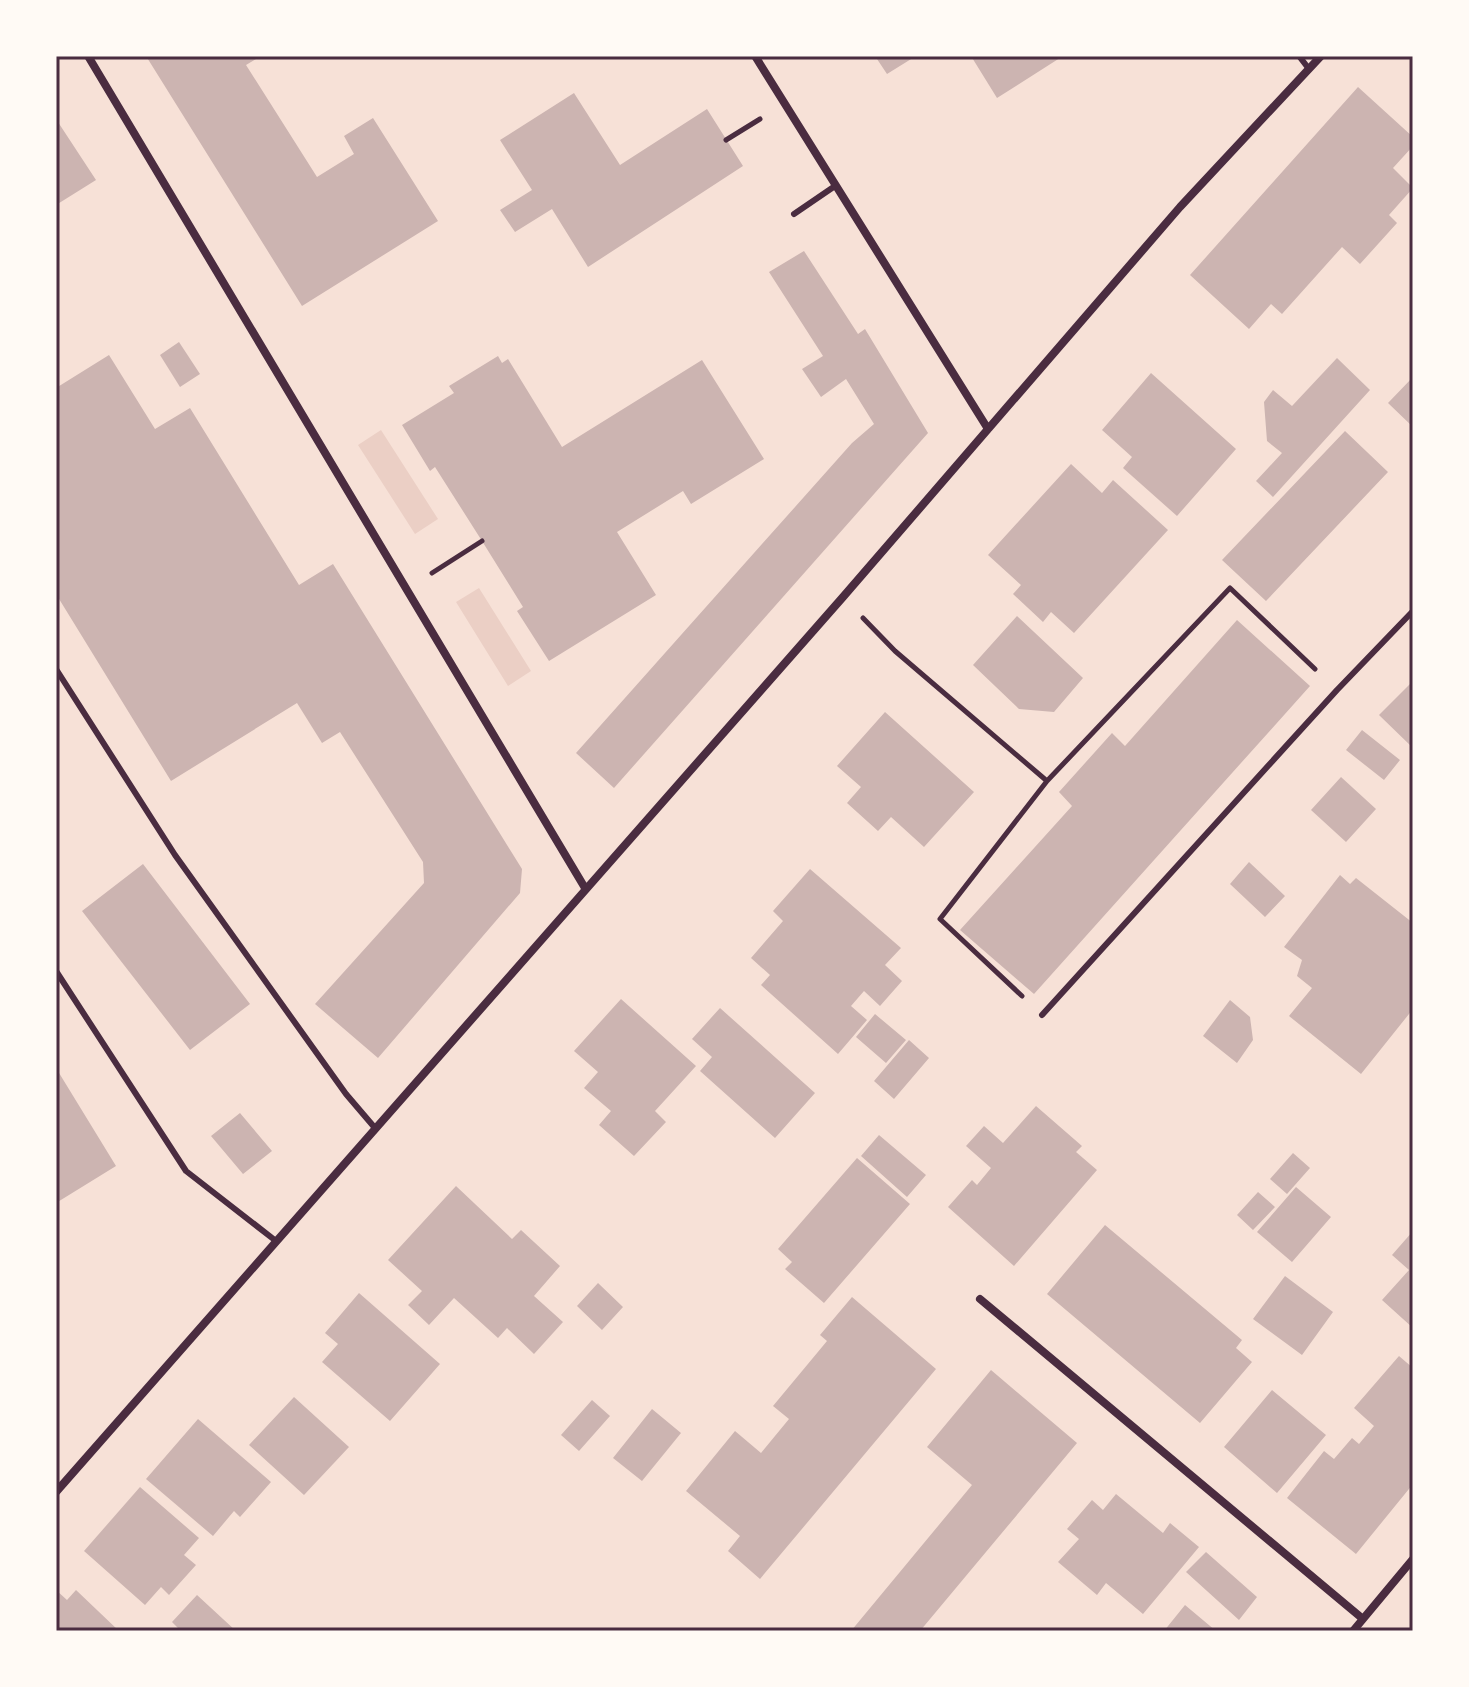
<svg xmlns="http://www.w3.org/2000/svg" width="1469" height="1687" font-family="Merriweather,serif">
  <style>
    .green { fill: #ebcfc5 }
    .building { fill: #ccb4b1 }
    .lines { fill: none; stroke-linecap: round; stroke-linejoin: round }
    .path { stroke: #4a2c40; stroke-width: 5 }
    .service { stroke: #4a2c40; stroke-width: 6 }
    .minor { stroke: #4a2c40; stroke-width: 8 }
    .neatline { fill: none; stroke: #4a2c40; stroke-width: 3 }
  </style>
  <rect width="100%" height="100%" fill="#f7e1d7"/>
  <path class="green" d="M381 430 438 519 415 534 358 445Z
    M479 588 531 671 508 686 456 602Z"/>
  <path class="building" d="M146 56H261L246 65 317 177 354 154 344 136 373 118 438 221 302 306Z
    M875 56H916L887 74Z
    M971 56H1063L997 98Z
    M1358 87 1413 137V146L1393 168 1413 188 1389 215 1397 223 1360 264 1342 247 1282 314 1271 304 1249 329 1190 275Z
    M574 93 620 165 707 109 743 166 588 267 552 209 515 232 500 210 532 190 500 140Z
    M56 119 96 180 56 205Z
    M804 251 858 334 865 329 928 433 614 788 576 753 852 443 874 424 846 379 821 397 802 369 823 356 769 272Z
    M179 342 200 374 180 387 160 355Z
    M109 355 155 429 190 408 299 585 333 564 522 869 520 893 378 1058 315 1004 424 883 423 862 340 732 322 743 297 703 171 781 56 594V388Z
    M498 356 502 363 508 359 562 447 702 360 764 459 691 504 683 491 617 532 656 595 549 661 517 611 523 607 482 541 435 467 430 471 402 425 454 393 449 386Z
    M1337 358 1370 390 1273 497 1256 481 1282 453 1267 441 1264 402 1273 390 1292 406Z
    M1151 373 1236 449 1177 516 1123 468 1132 457 1102 430Z
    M1413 377V427L1388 403Z
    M1345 431 1388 472 1266 601 1222 560Z
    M1071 464 1102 493 1113 480 1168 530 1074 633 1051 612 1043 622 1013 594 1021 585 988 555Z
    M1017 616 1083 678 1054 712 1019 709 973 665Z
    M1237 620 1310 686 1034 994 960 930 1072 806 1059 792 1112 733 1125 746Z
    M1413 681V748L1379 715Z
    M885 712 974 792 924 847 891 817 878 831 847 803 861 787 837 766Z
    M1362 730 1400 760 1384 780 1346 750Z
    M1341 777 1376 809 1346 842 1311 810Z
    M1249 862 1285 896 1265 917 1230 884Z
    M143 864 250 1004 190 1050 82 911Z
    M810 869 901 948 885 965 902 981 880 1006 864 991 851 1006 867 1020 838 1054 761 985 770 975 751 958 783 921 773 911Z
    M1340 875 1350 884 1356 878 1413 923V1009L1361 1074 1289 1016 1312 988 1297 976 1302 960 1284 947Z
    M621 999 696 1066 655 1111 666 1122 634 1156 599 1125 611 1111 584 1088 598 1072 574 1051Z
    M1230 1000 1250 1017 1253 1040 1237 1063 1203 1036Z
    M720 1008 815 1093 775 1138 700 1071 712 1057 692 1039Z
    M875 1014 906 1040 886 1063 856 1037Z
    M909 1040 929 1058 894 1099 874 1081Z
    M56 1068 116 1166 56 1203Z
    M1036 1106 1082 1146 1076 1152 1097 1170 1014 1266 948 1207 972 1180 977 1185 991 1168 966 1146 984 1126 1003 1143Z
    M240 1113 272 1151 243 1174 211 1136Z
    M879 1135 926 1175 907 1197 861 1156Z
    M1293 1153 1310 1168 1287 1194 1270 1179Z
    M857 1158 910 1204 824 1303 785 1269 792 1262 778 1249Z
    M456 1186 512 1239 521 1230 560 1266 534 1296 563 1322 534 1354 507 1328 498 1338 454 1298 429 1325 408 1305 422 1291 388 1260Z
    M1296 1187 1331 1217 1292 1262 1257 1232Z
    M1258 1192 1275 1207 1253 1230 1237 1215Z
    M1105 1225 1242 1340 1236 1348 1252 1362 1200 1423 1047 1294Z
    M1413 1231V1328L1382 1300 1409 1270 1392 1255Z
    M1285 1276 1333 1312 1302 1355 1253 1319Z
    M598 1283 623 1307 602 1330 577 1306Z
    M359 1293 440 1364 390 1421 322 1362 338 1344 325 1333Z
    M852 1297 936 1369 760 1579 728 1551 740 1536 686 1491 735 1431 761 1453 789 1419 773 1406 827 1341 820 1335Z
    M1399 1356 1413 1368V1484L1356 1554 1287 1498 1324 1451 1334 1459 1352 1438 1359 1444 1374 1426 1354 1408Z
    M991 1370 1077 1443 920 1631H851L972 1485 927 1447Z
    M1272 1390 1326 1435 1277 1493 1224 1447Z
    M294 1397 349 1447 304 1495 249 1445Z
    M592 1400 610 1416 579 1451 561 1435Z
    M652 1409 681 1433 642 1481 613 1458Z
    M198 1419 271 1482 240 1517 234 1511 213 1536 146 1479Z
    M140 1487 199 1538 184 1555 196 1565 169 1595 161 1587 145 1605 84 1551Z
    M1116 1494 1163 1533 1170 1523 1199 1547 1143 1614 1106 1583 1097 1595 1058 1562 1079 1539 1067 1529 1092 1500 1103 1510Z
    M1206 1552 1257 1597 1239 1620 1186 1572Z
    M56 1590 67 1600 76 1590 119 1631H56Z
    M197 1595 236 1631H181L172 1622Z
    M1185 1605 1216 1631H1164Z"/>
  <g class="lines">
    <path class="path" d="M726 140 760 119
      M432 573 482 541
      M863 618 895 651 1047 781 940 919 1022 996
      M1047 781 1230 588 1315 669"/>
    <path class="service" d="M1299 56 1309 69
      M794 214 835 186
      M56 669 175 855 346 1094 375 1128
      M56 971 186 1171 276 1241
      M1042 1015 1337 690 1413 611"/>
    <path class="minor" d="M88 56 585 888
      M755 56 988 429
      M980 1299 1363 1619
      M56 1492 843 597 1180 207 1321 56
      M1353 1631 1413 1559"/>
  </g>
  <rect width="1469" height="1687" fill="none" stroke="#fffaf5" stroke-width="116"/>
  <rect x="58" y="58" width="1353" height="1571" class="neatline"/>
</svg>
